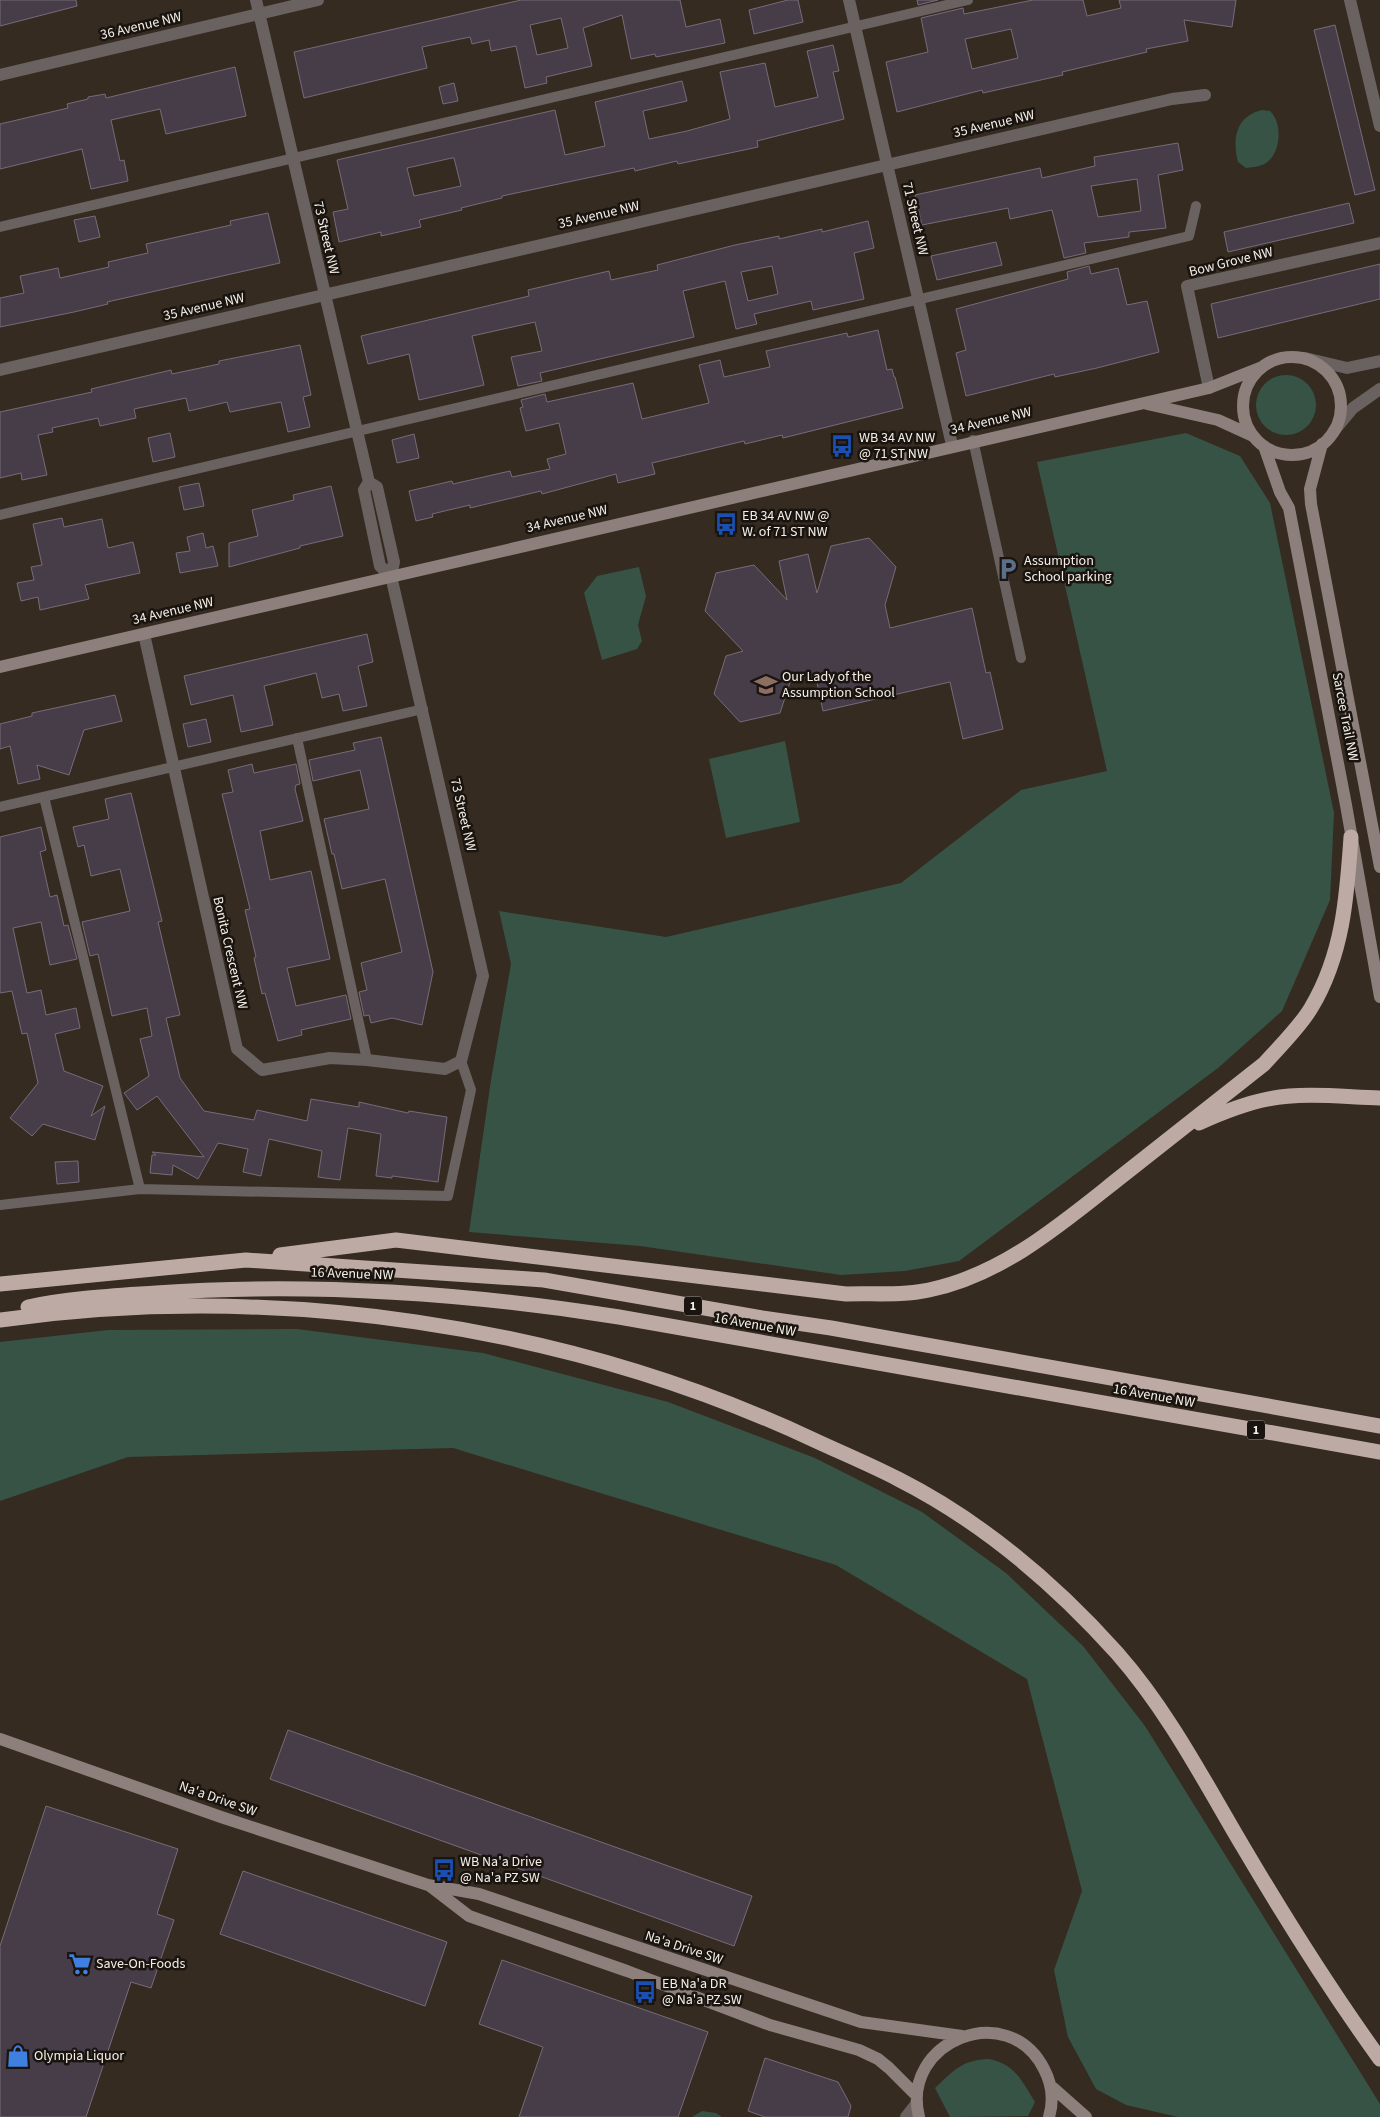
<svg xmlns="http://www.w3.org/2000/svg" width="1380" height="2117" font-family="'Source Sans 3',sans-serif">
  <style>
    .green { fill: #375345 }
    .building { fill: #473d49; stroke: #766c79; fill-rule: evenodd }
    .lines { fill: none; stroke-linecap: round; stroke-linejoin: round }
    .lane { stroke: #6a6260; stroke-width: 10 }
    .street { stroke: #6a6260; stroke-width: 12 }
    .secondary { stroke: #8c7f7c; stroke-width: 12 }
    .highway { stroke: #beaaa5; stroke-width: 15 }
    .labels { text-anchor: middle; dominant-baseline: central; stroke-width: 5; stroke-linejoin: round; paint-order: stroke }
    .shield { fill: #19140f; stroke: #b2ada6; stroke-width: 1 }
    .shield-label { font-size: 12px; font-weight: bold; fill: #f4eee6 }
    .street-label { font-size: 14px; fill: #f4eee6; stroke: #19140f }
    .poi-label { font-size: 14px; fill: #f4eee6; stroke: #19140f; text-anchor: start }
  </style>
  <rect width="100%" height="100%" fill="#352b20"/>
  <path class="green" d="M1262 110 1270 111C1283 123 1281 153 1266 163 1260 167 1253 167 1246 168L1238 162C1232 139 1236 116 1262 110Z
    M1256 405a30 30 0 1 1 60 0a30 30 0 1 1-60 0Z
    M1186 433 1240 456 1270 503 1334 813 1330 900 1282 1011 1218 1068 959 1261 905 1271 841 1275 640 1246 469 1232 491 1080 511 964 499 911 666 937 901 883 1021 790 1107 771 1037 462Z
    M639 567 646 596 638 625 642 641 637 649 602 660 584 593 597 576Z
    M785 741 800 822 726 838 709 759Z
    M297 1329 483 1353 668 1402 815 1458 922 1512 1006 1573 1083 1646 1145 1726 1380 2104V2117H1178L1126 2105 1096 2089 1068 2037 1054 1970 1082 1891 1027 1679 836 1565 453 1448 128 1457 0 1501V1342L108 1330Z
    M989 2059C1016 2065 1021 2080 1035 2102L1028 2116 950 2117 935 2088C954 2070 962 2060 989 2059Z
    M702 2111 716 2113 722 2117H692Z"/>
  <path class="building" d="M0 0H76L77 6 0 26Z
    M521 0H680L686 27 720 19 725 43 656 57 655 54 631 59 622 15 583 28 592 66 546 77 547 83 525 88 516 46 491 51 489 40 472 44 470 37 422 47 427 68 304 98 294 52ZM561 18 568 48 537 55 530 25Z
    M788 0H798L803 22 754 34 749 10Z
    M917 0H938L918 5Z
    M1033 0H1083L1087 16 1121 8 1119 0H1236L1232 27 1184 20 1188 41 1146 49 1147 52 1062 72 1063 75 983 93 982 90 897 112 886 62 928 52 921 18 963 8 964 14ZM1011 29 1018 58 972 69 965 39Z
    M1335 25 1375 190 1355 195 1314 30Z
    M833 45 839 71 833 72 844 119 757 141 758 147 678 164 677 161 635 171 634 168 502 196V198L461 208 462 210 419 220 421 227 381 236V232L339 242 333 212 348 209 337 160 555 110 565 155 605 146 595 102 682 81 687 101 643 111 649 139 687 131 730 119 720 72 765 63 775 107 818 97 807 51ZM452 158H454L461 186 414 196 407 168Z
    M235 67 246 116 166 134 160 109 111 120 120 161 124 160 128 181 91 189 82 149 0 169V124L68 108 67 104 88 99V97L105 94 106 98Z
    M454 83 458 101 443 104 439 87Z
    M1178 143 1183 170 1158 175 1166 228 1129 232V237L1084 243 1086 253 1064 258 1052 210 1010 219 1008 208 922 225 915 195 1040 168 1042 178 1095 166 1094 157ZM1137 179 1141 211 1098 217 1091 186Z
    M1349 203 1354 223 1228 252 1224 232Z
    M268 213 280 263 107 302 108 304 74 312 0 327V298L24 293 20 276 58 268 60 278 109 267 108 262 148 253 146 244 231 225 230 221Z
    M95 216 100 237 79 242 74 220Z
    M868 221 874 248 854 253 864 299 813 310 811 301 754 314 757 324 736 329 725 281 683 291 694 337 540 373 542 381 518 386 511 357 542 351 535 322 472 336 484 385 419 400 409 354 368 364 361 336 529 296 528 290 566 281 609 271 611 280 658 270 657 265 735 245 779 236V239L822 229V232ZM772 266 778 294 748 301 741 272Z
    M996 242 1002 265 937 280 931 256Z
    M1380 264V299L1218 338 1211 304Z
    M1089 266 1091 274 1118 268 1127 305 1147 301 1159 352 1097 368 1055 377 1054 374 966 396 956 353 966 350 956 309 1068 279 1067 272Z
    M878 330 887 370 892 369 894 377H895L903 408 783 438 782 435 745 444 744 441 652 463 655 474 618 483 616 474 542 494 541 491 470 508V505L432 514 433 517 416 521 409 491 452 481 453 484 510 471 512 477 550 469 547 459 566 454 559 423 526 431 520 408 523 407 521 400 545 394 547 402 633 383 642 419 709 403 699 365 720 360 724 377 770 367 766 351 847 333 848 337Z
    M300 345 311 395 303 397 310 427 288 432 281 402 230 412 227 402 189 411 186 398 134 409 136 418 100 426 98 418 52 428 53 432 38 435 47 475 22 480 21 473 0 478V412L92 392 91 389 171 370 172 374 219 364V361Z
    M170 433 175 457 153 462 148 438Z
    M414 434 419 458 397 463 392 440Z
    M199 483 204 506 184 510 179 487Z
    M331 486 343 536 300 546V548L229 567V543L258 536 252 510 294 500 293 495Z
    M62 518 64 527 102 519 108 548 133 542 140 573 85 585 89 599 40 610 38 597 21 601 17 583 34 580 31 567 42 565 33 524Z
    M203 533 206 548 213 546 218 566 180 573 176 553 190 551 187 537Z
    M869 538 896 567 885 605 890 628 972 608 986 673 990 672 1003 729 963 739 950 682 823 711 816 678 792 676 780 713 740 722 714 694 726 656 743 651 705 611 716 573 754 565 787 600 779 561 808 554 817 593 831 546Z
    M367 634 373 662 358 666 367 706 343 711 339 694 322 698 316 673 264 686 273 725 241 732 233 695 191 705 184 676Z
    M115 695 122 721 84 730 69 775 37 765 40 779 18 784 10 746 0 749V724L32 716V713Z
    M206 719 211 742 188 747 183 724Z
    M381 737 433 972 422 1025 392 1018 371 1023 369 1015 364 1016 359 992 367 990 361 963 402 952 385 879 342 889 334 854H332L324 819 369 809 360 770 313 781 309 760 355 750 353 743Z
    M252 764 254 773 296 764 300 784 296 785 295 789 303 821 260 831 270 880 311 871 330 959 287 968 296 1006 346 995 351 1019 301 1030 302 1035 278 1041 265 993 262 994 254 958 256 957 245 910 250 909 222 794 233 792 228 770Z
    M131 793 162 921 158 922 180 1015 166 1018 180 1078 204 1111 254 1120 257 1110 307 1121 311 1099 359 1107V1102L408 1113 409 1111 447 1117 438 1182 392 1176V1178L376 1176 381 1134 348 1128 340 1180 318 1177 322 1151 269 1139 261 1176 243 1172 248 1149 218 1143 198 1179 173 1165 172 1175 150 1173 152 1155H156L152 1152 204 1157 157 1096 137 1110 124 1093 149 1076 140 1039 152 1036 147 1008 112 1016 98 954 90 956 82 922 130 911 120 869 91 876 84 845 78 847 73 827 109 819 105 799Z
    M41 827 46 850 40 852 50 897 57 895 64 926 68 925 77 959 50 965 41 922 13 928 27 993 41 990 46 1015 76 1008 80 1028 55 1034 64 1071 103 1086 91 1116 105 1106 95 1140 43 1124 32 1136 10 1118 38 1083 27 1033 22 1034 12 991 0 993V837Z
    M78 1161 79 1182 57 1184 55 1162Z
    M288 1730 752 1896 734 1946 270 1779Z
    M46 1806 178 1849 157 1914 174 1920 151 1988 131 1982 86 2117H0V1946Z
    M243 1871 447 1942 425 2006 220 1934Z
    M502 1960 708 2032 678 2117H519L543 2047 479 2024Z
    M765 2058 838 2082 851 2106 848 2117H765L748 2111Z"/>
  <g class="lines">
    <path class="lane" d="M0 227 968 0
      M973 440 1021 658
      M0 515 1189 236 1196 206
      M297 738 367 1060
      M44 797 140 1189
      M0 807 423 709
      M0 1205 140 1189 448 1196 471 1090 461 1061"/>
    <path class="street" d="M256 0 369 482 364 490 380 566 391 576
      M849 0 952 445
      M1350 0 1380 126
      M0 75 318 0
      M1305 358 1347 368 1380 361
      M0 370 1172 99 1205 95
      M1209 388 1187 286 1380 243
      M1333 432 1353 408 1380 389
      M144 634 237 1049 262 1070 330 1058 367 1060 445 1069 461 1061 483 976 391 576 394 562 377 487 369 482
      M906 2117 917 2103"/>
    <path class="secondary" d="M1243 406a49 49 0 1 1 98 0a49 49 0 1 1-98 0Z
      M1147 404 1218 420 1253 436
      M1322 444 1310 489 1311 504 1380 867
      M1264 446 1280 492 1289 508 1346 805 1380 997
      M0 667 1209 388 1262 367
      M0 1739 221 1817 428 1885 479 1894 861 2022 962 2036
      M430 1886 469 1916 627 1971 770 2025 859 2050 878 2059 889 2068 917 2096
      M1051 2086 1086 2117
      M919 2117C900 2041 1008 1998 1044 2069 1052 2084 1054 2100 1049 2117"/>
    <path class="highway" d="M1199 1123C1221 1113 1243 1104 1268 1099 1304 1092 1343 1097 1380 1098
      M280 1255 396 1240 846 1294C873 1293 902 1296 929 1290 1006 1274 1067 1219 1127 1172 1173 1136 1218 1100 1264 1064 1280 1046 1299 1028 1311 1008 1343 955 1347 896 1351 837
      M0 1284 246 1260 544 1280 762 1318 831 1328 1380 1426
      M28 1307C70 1298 113 1296 156 1293 311 1282 466 1293 619 1317L1380 1452
      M0 1320C273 1282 564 1323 814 1440 842 1453 871 1465 898 1479 981 1521 1055 1584 1117 1653 1168 1711 1203 1779 1242 1845 1285 1918 1330 1990 1380 2059"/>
  </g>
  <defs>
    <symbol id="bus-bare" viewBox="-9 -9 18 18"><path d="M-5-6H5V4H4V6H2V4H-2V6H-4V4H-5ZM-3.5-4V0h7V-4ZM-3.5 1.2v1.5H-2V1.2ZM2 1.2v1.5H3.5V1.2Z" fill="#1a4fb4" stroke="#19140f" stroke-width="2.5" paint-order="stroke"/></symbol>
    <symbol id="parking-bare" viewBox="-9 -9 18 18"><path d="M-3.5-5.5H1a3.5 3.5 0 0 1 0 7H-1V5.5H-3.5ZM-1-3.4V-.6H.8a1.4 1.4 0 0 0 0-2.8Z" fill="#5c6f8a" stroke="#19140f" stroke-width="2.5" paint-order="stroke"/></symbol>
    <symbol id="school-bare" viewBox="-9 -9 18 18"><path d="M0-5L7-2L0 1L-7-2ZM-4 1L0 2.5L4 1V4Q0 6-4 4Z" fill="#8d6e63" stroke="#19140f" stroke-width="2.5" paint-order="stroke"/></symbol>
    <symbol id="supermarket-bare" viewBox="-9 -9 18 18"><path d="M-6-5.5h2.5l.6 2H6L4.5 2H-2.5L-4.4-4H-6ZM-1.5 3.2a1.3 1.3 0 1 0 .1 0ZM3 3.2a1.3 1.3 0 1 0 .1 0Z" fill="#3f7fe0" stroke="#19140f" stroke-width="2.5" paint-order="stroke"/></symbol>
    <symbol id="shop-bare" viewBox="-9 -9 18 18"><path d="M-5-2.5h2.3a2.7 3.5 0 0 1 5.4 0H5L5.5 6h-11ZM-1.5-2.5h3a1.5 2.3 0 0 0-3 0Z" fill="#3f7fe0" stroke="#19140f" stroke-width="2.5" paint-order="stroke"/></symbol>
  </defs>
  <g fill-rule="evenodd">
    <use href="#bus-bare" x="826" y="430" width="32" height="32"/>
    <use href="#bus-bare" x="710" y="508" width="32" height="32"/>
    <use href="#parking-bare" x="992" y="553" width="32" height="32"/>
    <use href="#school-bare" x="750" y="669" width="32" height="32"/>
    <use href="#bus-bare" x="428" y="1854" width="32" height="32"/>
    <use href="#supermarket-bare" x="64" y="1948" width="32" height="32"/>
    <use href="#bus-bare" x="629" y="1976" width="32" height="32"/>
    <use href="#shop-bare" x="2" y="2040" width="32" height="32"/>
  </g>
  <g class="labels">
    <g class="shield">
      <rect x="684" y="1296.5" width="18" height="19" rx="4"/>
      <rect x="1247" y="1420.5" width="18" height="19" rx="4"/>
    </g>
    <g class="shield-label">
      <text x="693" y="1306">1</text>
      <text x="1256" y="1430">1</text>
    </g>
    <g class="street-label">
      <text transform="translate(141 26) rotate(-13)">36 Avenue NW</text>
      <text transform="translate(994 124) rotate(-13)">35 Avenue NW</text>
      <text transform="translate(599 215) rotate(-13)">35 Avenue NW</text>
      <text transform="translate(915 219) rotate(77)">71 Street NW</text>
      <text transform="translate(326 238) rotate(77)">73 Street NW</text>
      <text transform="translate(1231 262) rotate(-14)">Bow Grove NW</text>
      <text transform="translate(204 307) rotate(-13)">35 Avenue NW</text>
      <text transform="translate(991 421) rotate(-13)">34 Avenue NW</text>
      <text transform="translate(567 519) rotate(-13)">34 Avenue NW</text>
      <text transform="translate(173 611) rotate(-13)">34 Avenue NW</text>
      <text transform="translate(1345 717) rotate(79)">Sarcee Trail NW</text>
      <text transform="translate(463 815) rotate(77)">73 Street NW</text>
      <text transform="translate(230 953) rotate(77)">Bonita Crescent NW</text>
      <text transform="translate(352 1274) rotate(2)">16 Avenue NW</text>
      <text transform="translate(755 1325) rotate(10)">16 Avenue NW</text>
      <text transform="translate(1154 1396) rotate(10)">16 Avenue NW</text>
      <text transform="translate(218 1799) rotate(19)">Na'a Drive SW</text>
      <text transform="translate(684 1948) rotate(18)">Na'a Drive SW</text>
    </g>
    <g class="poi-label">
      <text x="859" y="438">WB 34 AV NW<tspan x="859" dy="16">@ 71 ST NW</tspan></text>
      <text x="742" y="516">EB 34 AV NW @<tspan x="742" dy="16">W. of 71 ST NW</tspan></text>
      <text x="1024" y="561">Assumption<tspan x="1024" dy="16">School parking</tspan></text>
      <text x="782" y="677">Our Lady of the<tspan x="782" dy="16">Assumption School</tspan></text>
      <text x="460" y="1862">WB Na'a Drive<tspan x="460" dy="16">@ Na'a PZ SW</tspan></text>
      <text x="96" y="1964">Save-On-Foods</text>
      <text x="662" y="1984">EB Na'a DR<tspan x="662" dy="16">@ Na'a PZ SW</tspan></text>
      <text x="34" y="2056">Olympia Liquor</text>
    </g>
  </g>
</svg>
